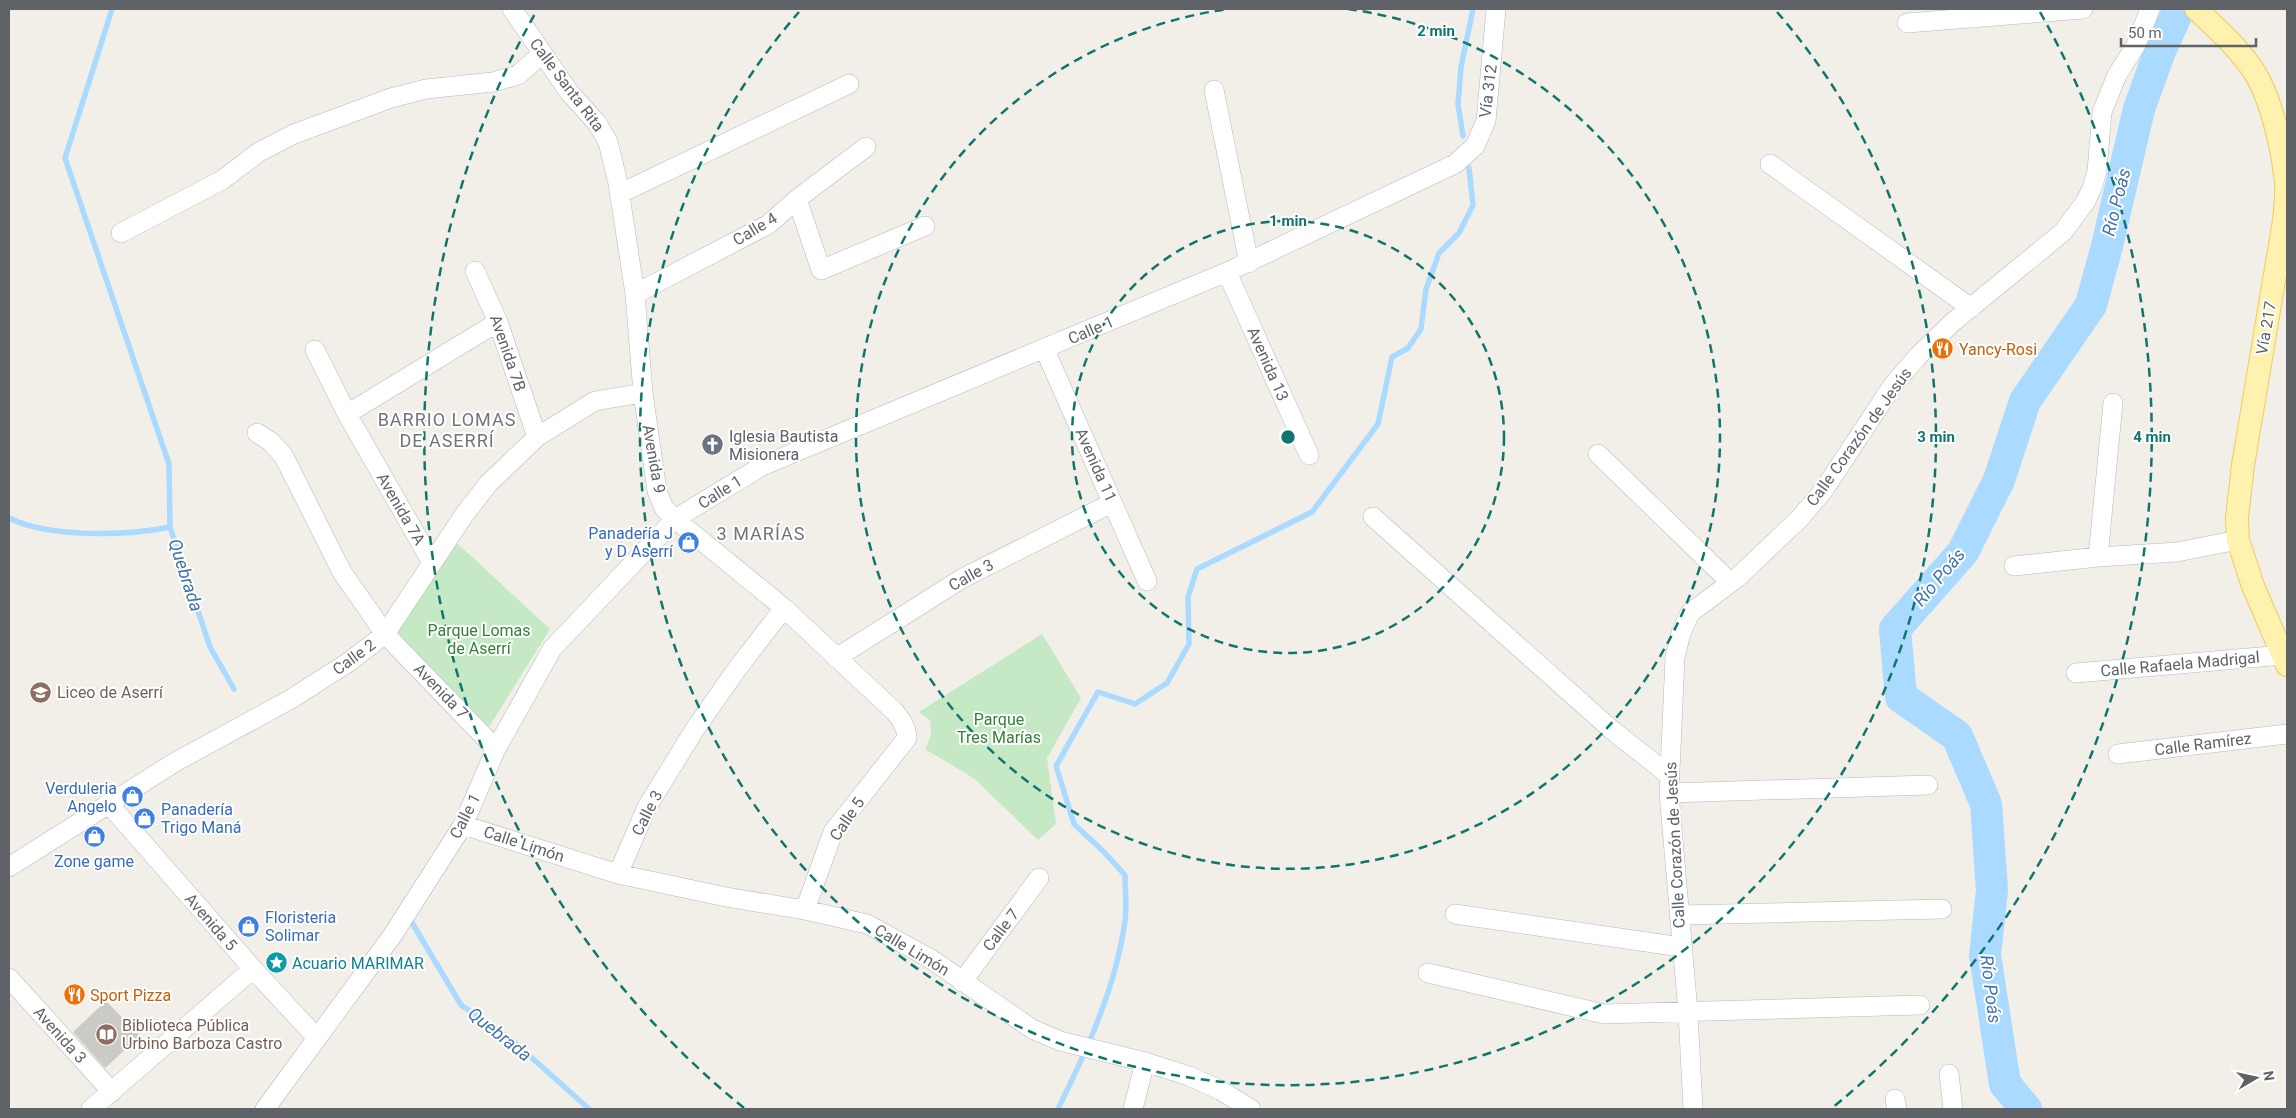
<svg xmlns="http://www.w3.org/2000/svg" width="2296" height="1118" font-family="Roboto,sans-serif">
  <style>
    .green { fill: #c5e8c5 }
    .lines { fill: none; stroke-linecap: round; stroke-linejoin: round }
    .stream { stroke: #aadaff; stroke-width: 5.5 }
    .river { stroke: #aadaff; stroke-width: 32 }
    .building { fill: #cccac5 }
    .minor-casing { stroke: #b5b8bc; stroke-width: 20 }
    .major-casing { stroke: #f2c960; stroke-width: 24 }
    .minor { stroke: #fff; stroke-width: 19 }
    .major { stroke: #fff2af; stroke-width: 22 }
    .ring { fill: none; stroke: #0f766e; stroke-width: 2.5; stroke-dasharray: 9 6 }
    .labels { text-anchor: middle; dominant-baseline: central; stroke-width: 4; stroke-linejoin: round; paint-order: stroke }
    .street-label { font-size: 16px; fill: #5f6368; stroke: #fff }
    .food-label { font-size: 16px; fill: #c56008; stroke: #fff; text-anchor: start }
    .worship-label { font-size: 16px; fill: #5b616d; stroke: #fff; text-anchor: start }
    .shop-label { font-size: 16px; fill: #366cbe; stroke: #fff; text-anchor: end }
    .park-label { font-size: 16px; fill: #348238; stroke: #fff }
    .education-label { font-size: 16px; fill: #785e54; stroke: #fff; text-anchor: start }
    .culture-label { font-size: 16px; fill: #0d838f; stroke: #fff; text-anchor: start }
    .water-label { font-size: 18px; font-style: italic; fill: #4174aa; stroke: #fff }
    .neighbourhood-label { font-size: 18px; letter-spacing: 1px; fill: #70757a; stroke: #fff }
    .centre { fill: #0f766e; stroke: #fff; stroke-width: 2.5 }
    .ring-label { font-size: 15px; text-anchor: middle; font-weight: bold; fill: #0f766e; stroke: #fff; stroke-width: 4; stroke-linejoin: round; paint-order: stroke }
  </style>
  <rect width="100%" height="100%" fill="#f1efe8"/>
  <path class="green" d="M457 543 550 629 489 727 396 631Z
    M1042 634 1081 698 1047 758 1056 824 1038 840 975 779 925 749C931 739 932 731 930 720L919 712Z"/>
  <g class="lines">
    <path class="stream" d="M112 9 65 158 169 464 170 527
      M1463 136 1458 104 1461 67 1473 9
      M9 518C49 538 126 536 170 527L210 647 234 689
      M411 921 461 1005 512 1040 589 1109
      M1058 1109C1087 1050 1116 987 1125 921 1127 907 1125 890 1125 875L1103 851 1074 824 1056 766 1098 692 1135 704 1167 683 1189 644 1188 597 1197 569 1312 512 1378 424 1392 357 1408 348 1421 329 1426 289 1439 253 1459 233 1473 205 1469 168"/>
    <path class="river" d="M2026 1109 2005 1084 1985 955 1992 890 1986 804 1957 736 1901 697 1895 629 1963 552 1999 480 2025 401 2091 305 2107 246 2139 109 2160 51 2179 9"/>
  </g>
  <path class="building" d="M106 1001 140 1036 105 1068 73 1032Z"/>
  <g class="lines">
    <defs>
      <path id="minor" d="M512 9 569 92 597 123 608 142 618 183 635 294 643 393 657 491 664 508 675 519 784 608 894 711C902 720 906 727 907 738L833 832 805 910
        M1907 23 2083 9
        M1214 90 1249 263
        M1770 164 1971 308
        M619 194 849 84
        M797 199 821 270 925 226
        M121 233 222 180 259 152 294 134 391 98 426 89 493 82 518 75 542 54
        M475 271 498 322 537 437
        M1227 272 1309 455
        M635 294 769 224 797 199 866 147
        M315 350 347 414 431 561
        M1045 350 1147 581
        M347 414 498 322
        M257 433 271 442 283 455 342 572 385 634 496 749
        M1598 454 1730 582
        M1373 517 1612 730 1669 775
        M2098 557 2113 403
        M2014 566 2098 557 2177 552 2238 540
        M836 658 963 578 1112 503
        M2076 673 2283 655
        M2118 754 2287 734
        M1669 793 1928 785
        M108 803 253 969 317 1038
        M463 825 618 874 726 897 805 910 867 924 931 959 1032 1029 1060 1041 1145 1062 1189 1076 1220 1090 1251 1109
        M9 867 177 761 291 699 349 662 385 634 464 515 488 484 537 437 595 401 643 393
        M618 874 647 807 695 729 737 669 784 608
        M1455 914 1681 947
        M1679 915 1942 909
        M1428 973 1604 1014 1920 1005
        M9 978 112 1092
        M962 982 1039 878
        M1949 1074 1953 1109
        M1895 1099 1897 1109
        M91 1109 253 969
        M265 1109 392 936 463 825 496 749 552 649 675 519 762 466 1227 272 1455 164 1475 146 1486 121 1496 9
        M1133 1109 1145 1062
        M1693 1109 1688 1012 1669 793 1675 657 1681 633 1690 613 1737 578 1799 519 1823 491 1893 385 1919 355 1953 322 2063 232 2086 201 2092 188 2097 171 2102 112 2117 75 2136 45 2150 9"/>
      <path id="major" d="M2196 9C2216 28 2237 46 2253 70 2271 97 2283 150 2286 183 2287 195 2285 208 2284 221L2243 465 2237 518 2238 540 2253 586 2287 665"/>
    </defs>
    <use href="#minor" class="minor-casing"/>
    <use href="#major" class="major-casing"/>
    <use href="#minor" class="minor"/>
    <use href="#major" class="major"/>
  </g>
  <g class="ring">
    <circle cx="1288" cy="437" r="216"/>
    <path d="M1348 9A432 432 0 1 1 1228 9"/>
    <path d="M1777 12A648 648 0 1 1 799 12"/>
    <path d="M744 1108A864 864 0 0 1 536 12M2040 12A864 864 0 0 1 1832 1108"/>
  </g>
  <defs>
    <symbol id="restaurant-disc" viewBox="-11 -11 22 22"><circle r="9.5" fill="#e8710a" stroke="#fff"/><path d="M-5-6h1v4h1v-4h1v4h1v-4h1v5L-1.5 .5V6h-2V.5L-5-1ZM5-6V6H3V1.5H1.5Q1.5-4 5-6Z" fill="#fff"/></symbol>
    <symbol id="church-disc" viewBox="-11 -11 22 22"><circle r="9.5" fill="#6b7280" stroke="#fff"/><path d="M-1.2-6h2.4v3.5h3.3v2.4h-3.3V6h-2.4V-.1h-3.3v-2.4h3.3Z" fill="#fff"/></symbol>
    <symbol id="shop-disc" viewBox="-11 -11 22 22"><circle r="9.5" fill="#3f7fe0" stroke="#fff"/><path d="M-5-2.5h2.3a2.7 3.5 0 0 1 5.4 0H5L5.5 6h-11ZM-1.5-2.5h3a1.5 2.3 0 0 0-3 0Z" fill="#fff"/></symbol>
    <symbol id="school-disc" viewBox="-11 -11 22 22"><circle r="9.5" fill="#8d6e63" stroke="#fff"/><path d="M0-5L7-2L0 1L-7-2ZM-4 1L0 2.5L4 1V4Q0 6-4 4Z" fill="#fff"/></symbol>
    <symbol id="sight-disc" viewBox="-11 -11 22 22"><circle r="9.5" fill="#0f9aa8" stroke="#fff"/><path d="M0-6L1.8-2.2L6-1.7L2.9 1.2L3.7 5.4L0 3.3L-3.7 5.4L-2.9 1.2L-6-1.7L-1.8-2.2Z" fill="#fff"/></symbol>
    <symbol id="library-disc" viewBox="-11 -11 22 22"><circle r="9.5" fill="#8d6e63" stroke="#fff"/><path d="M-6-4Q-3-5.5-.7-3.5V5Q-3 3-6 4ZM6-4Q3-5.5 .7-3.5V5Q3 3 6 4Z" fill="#fff"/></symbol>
  </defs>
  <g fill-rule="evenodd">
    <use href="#restaurant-disc" x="1930" y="336" width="25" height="25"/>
    <use href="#church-disc" x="700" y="432" width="25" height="25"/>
    <use href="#shop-disc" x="676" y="530" width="25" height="25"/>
    <use href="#school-disc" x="28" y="680" width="25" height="25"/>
    <use href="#shop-disc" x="120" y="784" width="25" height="25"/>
    <use href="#shop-disc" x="132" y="806" width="25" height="25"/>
    <use href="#shop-disc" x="82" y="824" width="25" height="25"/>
    <use href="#shop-disc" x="236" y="914" width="25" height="25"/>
    <use href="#sight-disc" x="264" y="950" width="25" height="25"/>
    <use href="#restaurant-disc" x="62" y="982" width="25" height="25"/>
    <use href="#library-disc" x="94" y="1022" width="25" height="25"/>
  </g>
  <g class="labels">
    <g class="street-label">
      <text transform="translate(567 85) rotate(53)">Calle Santa Rita</text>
      <text transform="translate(1488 91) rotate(-83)">Vía 312</text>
      <text transform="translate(755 229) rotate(-31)">Calle 4</text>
      <text transform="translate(2266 328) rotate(-80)">Vía 217</text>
      <text transform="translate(1091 330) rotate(-23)">Calle 1</text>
      <text transform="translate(508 353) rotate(71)">Avenida 7B</text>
      <text transform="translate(1268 364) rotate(66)">Avenida 13</text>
      <text transform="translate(1859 437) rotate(-54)">Calle Corazón de Jesús</text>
      <text transform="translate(654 459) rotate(80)">Avenida 9</text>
      <text transform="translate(1096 465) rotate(66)">Avenida 11</text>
      <text transform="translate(720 492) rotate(-32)">Calle 1</text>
      <text transform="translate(401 509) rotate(60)">Avenida 7A</text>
      <text transform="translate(971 575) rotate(-29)">Calle 3</text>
      <text transform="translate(354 657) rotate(-36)">Calle 2</text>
      <text transform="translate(2180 664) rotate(-5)">Calle Rafaela Madrigal</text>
      <text transform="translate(441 691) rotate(46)">Avenida 7</text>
      <text transform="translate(2203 744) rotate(-7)">Calle Ramírez</text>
      <text transform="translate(647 813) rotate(-63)">Calle 3</text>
      <text transform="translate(465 816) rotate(-63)">Calle 1</text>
      <text transform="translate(847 819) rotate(-56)">Calle 5</text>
      <text transform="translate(524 844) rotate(18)">Calle Limón</text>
      <text transform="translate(1675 845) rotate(-93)">Calle Corazón de Jesús</text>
      <text transform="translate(211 922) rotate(49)">Avenida 5</text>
      <text transform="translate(1001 930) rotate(-53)">Calle 7</text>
      <text transform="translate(912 950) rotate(31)">Calle Limón</text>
      <text transform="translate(60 1035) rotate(48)">Avenida 3</text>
    </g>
    <g class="food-label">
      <text x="1959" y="349">Yancy-Rosi</text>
      <text x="90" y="995">Sport Pizza</text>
    </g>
    <g class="worship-label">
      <text x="729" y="436">Iglesia Bautista<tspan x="729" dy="18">Misionera</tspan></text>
    </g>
    <g class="shop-label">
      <text x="673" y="533">Panadería J<tspan x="673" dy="18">y D Aserrí</tspan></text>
      <text x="117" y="788">Verduleria<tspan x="117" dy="18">Angelo</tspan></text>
      <text x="161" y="809" text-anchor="start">Panadería<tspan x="161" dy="18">Trigo Maná</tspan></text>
      <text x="94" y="861" text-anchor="middle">Zone game</text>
      <text x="265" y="917" text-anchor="start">Floristeria<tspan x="265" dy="18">Solimar</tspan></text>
    </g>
    <g class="park-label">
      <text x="479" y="630">Parque Lomas<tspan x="479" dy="18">de Aserrí</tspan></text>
      <text x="999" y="719">Parque<tspan x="999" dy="18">Tres Marías</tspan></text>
    </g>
    <g class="education-label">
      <text x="57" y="692">Liceo de Aserrí</text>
      <text x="122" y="1025">Biblioteca Pública<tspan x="122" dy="18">Urbino Barboza Castro</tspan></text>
    </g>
    <g class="culture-label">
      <text x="292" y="963">Acuario MARIMAR</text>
    </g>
    <g class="water-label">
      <text transform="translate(2116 202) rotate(-76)">Río Poás</text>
      <text transform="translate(186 575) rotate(72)">Quebrada</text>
      <text transform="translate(1939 577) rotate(-50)">Río Poás</text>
      <text transform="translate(1991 989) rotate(83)">Río Poás</text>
      <text transform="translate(500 1034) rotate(38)">Quebrada</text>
    </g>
    <g class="neighbourhood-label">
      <text x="447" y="419">BARRIO LOMAS<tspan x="447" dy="21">DE ASERRÍ</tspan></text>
      <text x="761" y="533">3 MARÍAS</text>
    </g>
  </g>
  <circle cx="1288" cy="437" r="8" class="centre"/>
  <g class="ring-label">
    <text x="1436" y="36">2 min</text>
    <text x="1288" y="226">1 min</text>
    <text x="1936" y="442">3 min</text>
    <text x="2152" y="442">4 min</text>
  </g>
  <rect width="2296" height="1118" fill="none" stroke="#5f6368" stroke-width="20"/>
  <g transform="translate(2256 1078) rotate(81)" stroke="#ffffff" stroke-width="4" paint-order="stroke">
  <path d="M0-4L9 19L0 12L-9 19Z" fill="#5f6368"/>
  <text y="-8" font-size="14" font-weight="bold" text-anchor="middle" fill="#5f6368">N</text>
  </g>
  <path d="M2121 38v8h135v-8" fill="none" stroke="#5f6368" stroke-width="2.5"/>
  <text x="2128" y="38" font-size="15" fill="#5f6368" stroke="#ffffff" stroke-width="4" paint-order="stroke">50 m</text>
</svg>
